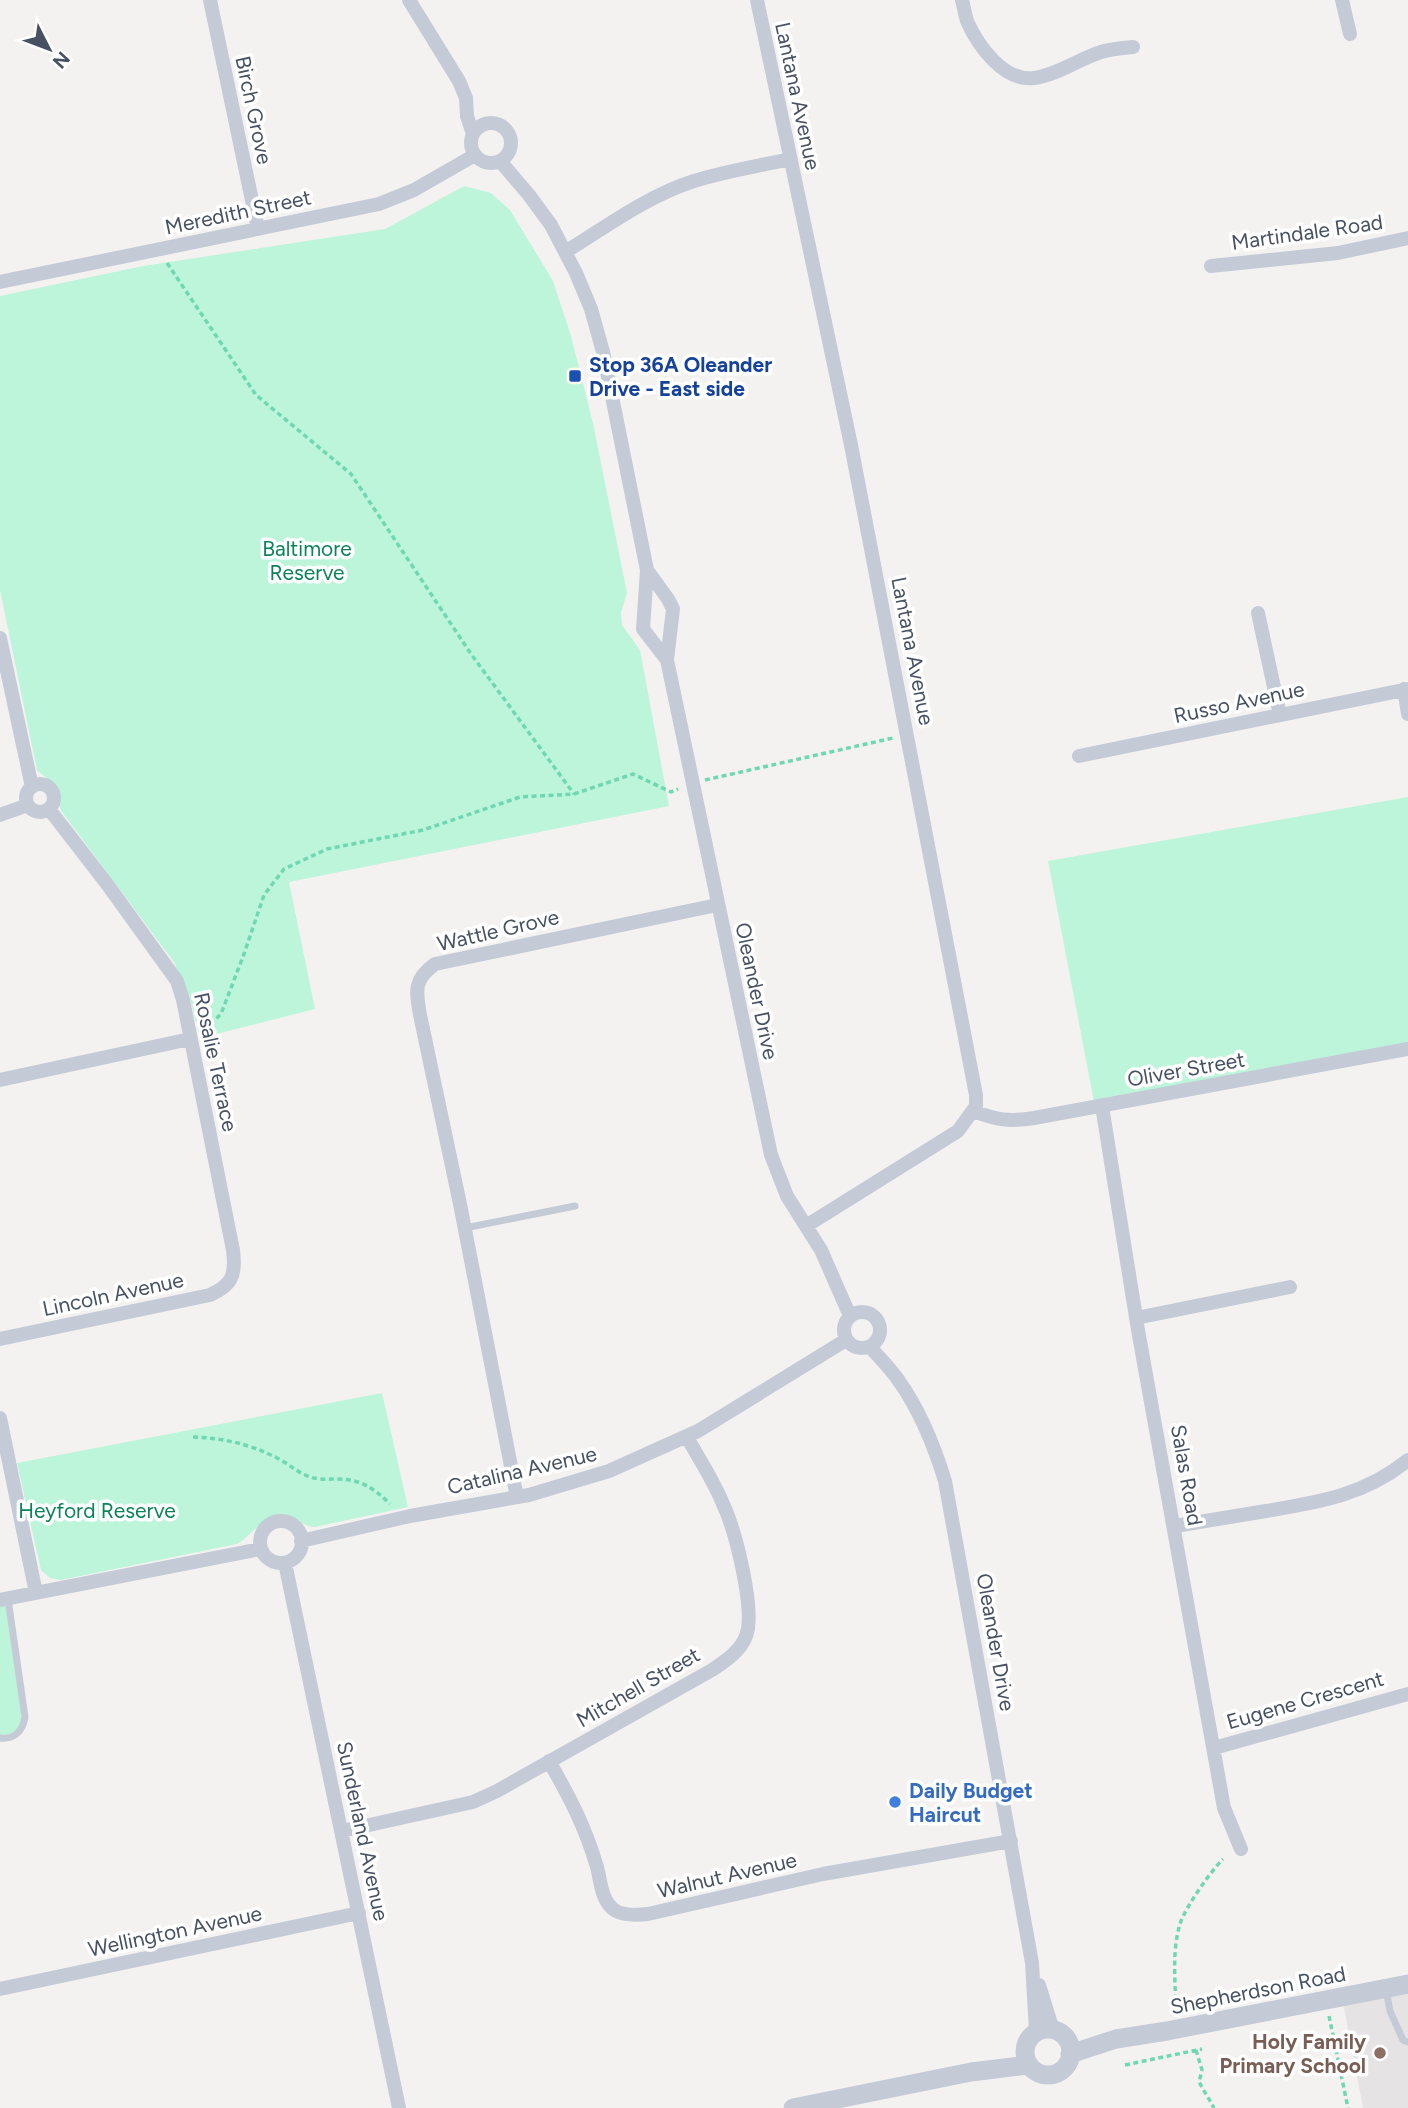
<svg xmlns="http://www.w3.org/2000/svg" width="1408" height="2108" font-family="Figtree,sans-serif">
  <style>
    .education { fill: #e5e3e3 }
    .green { fill: #bcf5da }
    .lines { fill: none; stroke-linecap: round; stroke-linejoin: round }
    .path { stroke: #70d7b3; stroke-width: 3.5; stroke-dasharray: 5 3.5; stroke-linecap: butt }
    .service { stroke: #c4cbd7; stroke-width: 7 }
    .minor { stroke: #c4cbd7; stroke-width: 14 }
    .tertiary { stroke: #c4cbd7; stroke-width: 19 }
    .transit-dot { fill: #1a4fb4; stroke: #fff; stroke-width: 2.5 }
    .shop-dot { fill: #3f7fe0; stroke: #fff; stroke-width: 2.5 }
    .education-dot { fill: #8d6e63; stroke: #fff; stroke-width: 2.5 }
    .labels { text-anchor: middle; dominant-baseline: central; stroke-width: 7; stroke-linejoin: round; paint-order: stroke }
    .street-label { font-size: 21px; fill: #475162; stroke: #fff }
    .transit-label { font-size: 21px; font-weight: bold; fill: #164399; stroke: #fff; text-anchor: start }
    .park-label { font-size: 21px; fill: #0c8258; stroke: #fff }
    .shop-label { font-size: 21px; font-weight: bold; fill: #366cbe; stroke: #fff; text-anchor: start }
    .education-label { font-size: 21px; font-weight: bold; fill: #785e54; stroke: #fff; text-anchor: end }
  </style>
  <rect width="100%" height="100%" fill="#f4f2f1"/>
  <path class="education" d="M1408 1984V2108H1363L1342 1997Z"/>
  <path class="green" d="M464 186 491 193 510 210 553 281 571 336 593 423 627 593 621 612 622 625 640 650 669 806 289 882 315 1009 200 1038 190 999 174 962 62 812C58 805 60 801 59 794 57 784 44 777 37 770L0 590V296L143 266 385 229Z
    M1408 797V1049L1095 1107 1048 861Z
    M382 1393 408 1507 315 1527C305 1527 299 1520 289 1517 266 1510 254 1534 237 1544L61 1580 50 1578 41 1570 17 1463Z
    M8 1599 24 1712 20 1732 0 1738V1600Z"/>
  <g class="lines">
    <path class="path" d="M167 263 256 395 351 474 471 654 574 794
      M705 780 893 738
      M204 1030 221 1014 244 954 264 895 284 869 327 849 423 830 520 797 574 794 633 774 671 792 678 789
      M193 1437C223 1438 250 1444 277 1458 289 1464 298 1473 310 1477 319 1480 328 1479 337 1479 360 1479 374 1488 390 1504
      M1176 2008C1175 1980 1172 1951 1180 1924 1185 1908 1210 1872 1223 1859
      M1329 2016 1348 2108
      M1196 2050 1202 2070 1199 2082 1214 2108
      M1125 2065 1202 2049"/>
    <path class="service" d="M465 1228 575 1206
      M0 1738C14 1740 23 1731 25 1717L8 1599
      M1386 1990 1390 2011 1403 2040 1408 2042"/>
    <path class="minor" d="M210 0 258 229
      M409 0 459 81 466 98 467 116 473 134
      M757 0 851 445 976 1095V1106L958 1131 806 1226
      M962 0C964 7 965 15 967 21 978 46 1004 82 1034 78 1057 75 1079 59 1101 52 1111 49 1123 48 1133 47
      M1342 0 1350 34
      M471 143a20 20 0 1 1 40 0a20 20 0 1 1-40 0Z
      M500 161 529 195 551 225 576 273 591 309 603 352 647 570 643 629 667 660
      M565 252C606 227 647 196 694 181 725 171 759 166 790 159
      M1211 266 1338 253 1408 238
      M0 282 379 204 414 190 475 155
      M647 570 668 599 673 609 667 660 771 1155 787 1196 821 1250 850 1316
      M1258 613 1280 715
      M0 638 32 787
      M1404 689 1408 714
      M1079 756 1408 689
      M26 798a14 14 0 1 1 28 0a14 14 0 1 1-28 0Z
      M0 815 28 805
      M0 1080 190 1039
      M1102 1106 1138 1330 1224 1808 1241 1849
      M973 1111C997 1120 1009 1122 1034 1118L1408 1049
      M844 1330a18 18 0 1 1 36 0a18 18 0 1 1-36 0Z
      M1136 1318 1290 1287
      M0 1339 210 1295C233 1285 236 1274 233 1250L183 1000 177 981 107 884 49 809
      M870 1347C880 1358 891 1369 899 1381 921 1412 934 1445 945 1481L1032 1963 1036 2031
      M0 1418 36 1593
      M517 1497 460 1204 420 1015C416 991 413 980 435 964L717 905
      M260 1542a21 21 0 1 1 42 0a21 21 0 1 1-42 0Z
      M1175 1526C1205 1521 1236 1516 1266 1511 1320 1502 1365 1495 1408 1460
      M301 1541 410 1516 529 1495 609 1471 698 1431 846 1340
      M285 1563 399 2108
      M0 1600 260 1549
      M1214 1748 1408 1694
      M549 1761C570 1798 585 1826 597 1867 601 1882 601 1902 616 1911 625 1916 638 1915 648 1914L823 1874 1011 1841
      M342 1831 473 1802 497 1791 712 1670C725 1661 740 1652 746 1636 756 1611 735 1529 723 1504 714 1481 699 1459 687 1437
      M1039 1985 1053 2030
      M0 1989 359 1913"/>
    <path class="tertiary" d="M1025 2052a23 23 0 1 1 46 0a23 23 0 1 1-46 0Z
      M1070 2054 1116 2039 1167 2031 1408 1984
      M793 2108 971 2072 1028 2065"/>
  </g>
  <rect class="transit-dot" x="568" y="369" width="14" height="14" rx="3.5"/>
  <circle class="shop-dot" cx="895" cy="1802" r="7"/>
  <circle class="education-dot" cx="1380" cy="2053" r="7"/>
  <g class="labels">
    <g class="street-label">
      <text transform="translate(798 96) rotate(78)">Lantana Avenue</text>
      <text transform="translate(254 110) rotate(78)">Birch Grove</text>
      <text transform="translate(238 212) rotate(-12)">Meredith Street</text>
      <text transform="translate(1307 232) rotate(-8)">Martindale Road</text>
      <text transform="translate(913 651) rotate(79)">Lantana Avenue</text>
      <text transform="translate(1239 702) rotate(-12)">Russo Avenue</text>
      <text transform="translate(498 930) rotate(-13)">Wattle Grove</text>
      <text transform="translate(757 991) rotate(78)">Oleander Drive</text>
      <text transform="translate(216 1062) rotate(78)">Rosalie Terrace</text>
      <text transform="translate(1186 1069) rotate(-10)">Oliver Street</text>
      <text transform="translate(113 1294) rotate(-12)">Lincoln Avenue</text>
      <text transform="translate(522 1470) rotate(-13)">Catalina Avenue</text>
      <text transform="translate(1187 1475) rotate(80)">Salas Road</text>
      <text transform="translate(996 1642) rotate(80)">Oleander Drive</text>
      <text transform="translate(638 1687) rotate(-30)">Mitchell Street</text>
      <text transform="translate(1305 1700) rotate(-16)">Eugene Crescent</text>
      <text transform="translate(363 1831) rotate(78)">Sunderland Avenue</text>
      <text transform="translate(727 1875) rotate(-13)">Walnut Avenue</text>
      <text transform="translate(175 1931) rotate(-12)">Wellington Avenue</text>
      <text transform="translate(1258 1990) rotate(-11)">Shepherdson Road</text>
    </g>
    <g class="transit-label">
      <text x="589" y="364">Stop 36A Oleander<tspan x="589" dy="24">Drive - East side</tspan></text>
    </g>
    <g class="park-label">
      <text x="307" y="548">Baltimore<tspan x="307" dy="24">Reserve</tspan></text>
      <text x="97" y="1510">Heyford Reserve</text>
    </g>
    <g class="shop-label">
      <text x="909" y="1790">Daily Budget<tspan x="909" dy="24">Haircut</tspan></text>
    </g>
    <g class="education-label">
      <text x="1366" y="2041">Holy Family<tspan x="1366" dy="24">Primary School</tspan></text>
    </g>
  </g>
  <g transform="translate(49 49) rotate(132)" stroke="#ffffff" stroke-width="5" paint-order="stroke">
  <path d="M0-5L12 26L0 18L-12 26Z" fill="#475162"/>
  <text y="-10" font-size="19" font-weight="bold" text-anchor="middle" fill="#475162">N</text>
  </g>
</svg>
